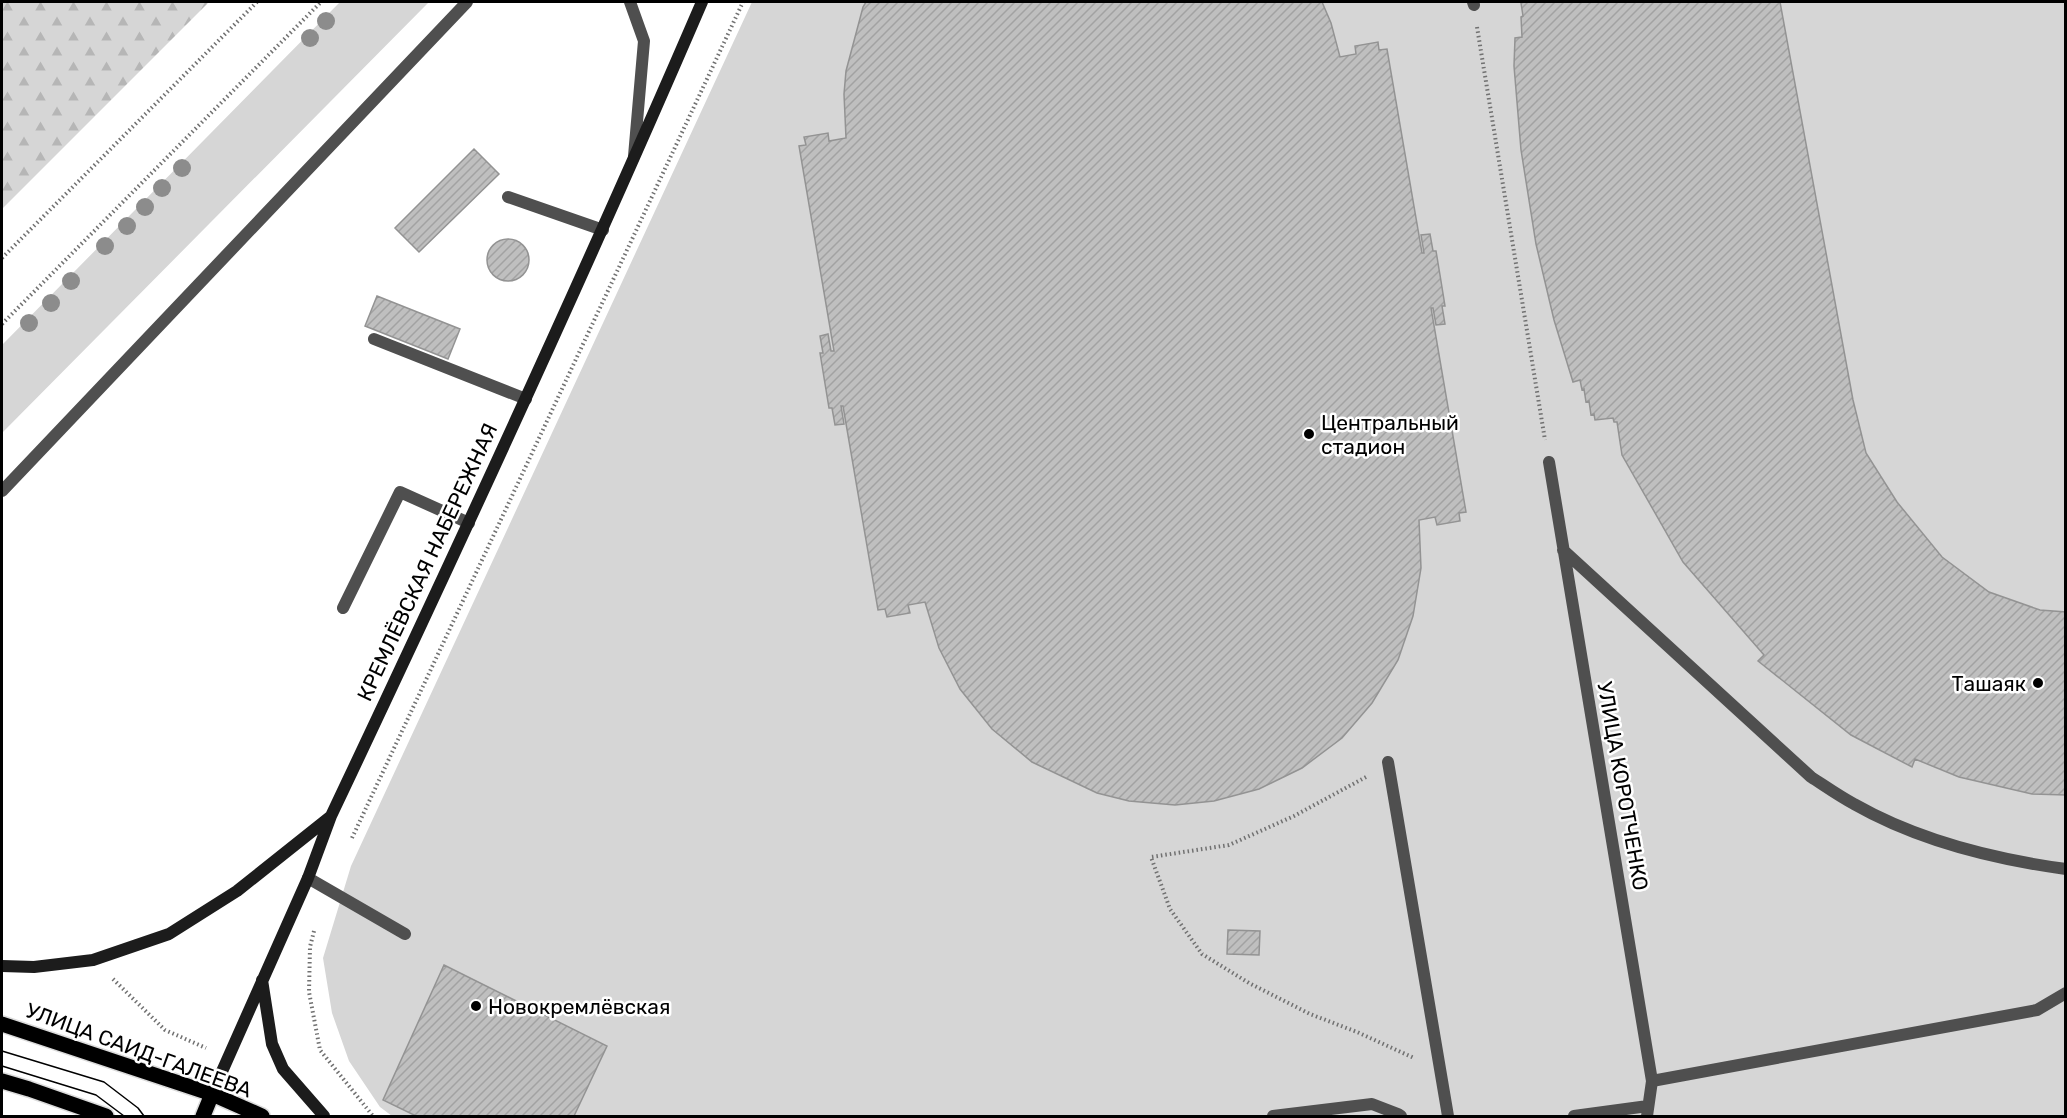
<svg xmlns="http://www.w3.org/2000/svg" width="2067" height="1118" font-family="Rubik,sans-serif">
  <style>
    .grass { fill: #d6d6d6 }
    .forest { fill: url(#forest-firs) }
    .building { fill: url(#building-hatch); stroke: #939393; stroke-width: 1.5 }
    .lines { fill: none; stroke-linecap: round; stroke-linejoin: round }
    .primary-casing { stroke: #dbdbdb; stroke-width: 18 }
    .path { stroke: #717171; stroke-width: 4; stroke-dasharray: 1.5 3; stroke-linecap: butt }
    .service { stroke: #4f4f4f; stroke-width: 12 }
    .minor { stroke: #4f4f4f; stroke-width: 12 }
    .secondary { stroke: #1c1c1c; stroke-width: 12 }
    .primary { stroke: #000; stroke-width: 15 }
    .tram { stroke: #000; stroke-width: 1.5 }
    .tree { fill: #8c8c8c }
    .poi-dot { fill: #000; stroke: #fff; stroke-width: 2 }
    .labels { text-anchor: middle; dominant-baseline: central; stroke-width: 5; stroke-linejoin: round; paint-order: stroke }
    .poi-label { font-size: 21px; fill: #000; stroke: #fff; text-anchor: start }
    .street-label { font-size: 21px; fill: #000; stroke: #fff }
  </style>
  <defs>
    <pattern id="forest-firs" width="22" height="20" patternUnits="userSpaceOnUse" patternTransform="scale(1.5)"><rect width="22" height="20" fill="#d6d6d6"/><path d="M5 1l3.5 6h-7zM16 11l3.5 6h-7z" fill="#b6b6b6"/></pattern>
    <pattern id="building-hatch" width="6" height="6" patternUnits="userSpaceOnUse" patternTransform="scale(1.5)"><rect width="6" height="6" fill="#bfbfbf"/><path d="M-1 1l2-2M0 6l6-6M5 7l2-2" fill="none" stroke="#a2a2a2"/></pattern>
  </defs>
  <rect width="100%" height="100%" fill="#fff"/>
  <path class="grass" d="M340 2H429L2 433V345Z
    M752 2H2065V1116H392L380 1107 349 1061 332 1013 323 958 351 866Z"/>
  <path class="forest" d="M2 2H209L2 209Z"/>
  <path class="building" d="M866 2H1322L1331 23 1340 57 1356 54 1355 46 1378 42 1379 50 1387 49 1422 253H1424L1421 235 1430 234 1433 251H1436L1440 275 1445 306H1442L1445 324 1436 325 1433 308H1431L1466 512 1459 513 1460 521 1437 525 1435 517 1419 520 1421 568 1413 616 1398 660 1372 703 1342 738 1302 768 1259 789 1214 801 1175 805 1129 801 1097 793 1032 762 992 729 960 689 939 648 925 602 908 605 910 613 887 617 885 609 878 610 843 406H841L844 424 835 425 832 408H829L820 353H823L820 336 828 334 831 351H834L799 146 806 145 804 137 828 133 829 141 846 138 844 94 846 71 863 7Z
    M1524 2H1780L1853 400 1866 453 1897 502 1942 557 1989 592 2040 610 2066 612V795L2032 794 1959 777 1915 759 1912 767 1851 735 1758 661 1764 655 1683 562 1622 455 1617 422H1614L1613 418 1595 420 1594 414 1591 415 1589 401 1586 402 1584 389 1582 390 1580 380 1573 382 1554 320 1536 244 1521 150 1514 66 1515 38 1522 37 1521 17 1523 16 1521 3Z
    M474 149 499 174 419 252 395 228Z
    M487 260a21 21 0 1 1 42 0a21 21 0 1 1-42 0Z
    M377 296 460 329 448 359 365 326Z
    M1228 930 1260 931 1259 955 1227 954Z
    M444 965 607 1046 574 1116H416L383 1100Z"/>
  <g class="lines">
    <defs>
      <path id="primary" d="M2 1024 212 1094 262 1116
        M2 1081 29 1089 106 1116
        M203 1116 212 1094"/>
    </defs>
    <use href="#primary" class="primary-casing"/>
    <path class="path" d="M1477 27 1545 440
      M2 258 257 2
      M2 324 321 2
      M1366 777 1294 816 1229 845 1151 857 1170 909 1202 954 1249 983 1310 1014 1357 1032 1414 1058
      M352 838 743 2
      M314 931 310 947 309 992 320 1050 373 1116
      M113 979 165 1030 206 1048"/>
    <path class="service" d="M1473 2 1474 5
      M508 197 603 230
      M374 339 526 399
      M1549 462 1652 1081 1647 1116
      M1563 550 1811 777C1825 786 1839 796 1854 804 1919 841 1992 859 2066 869
      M343 608 400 492 469 523
      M1388 762 1448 1116
      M308 878 405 934
      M1652 1081 2037 1010 2066 993
      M1273 1116 1372 1104 1398 1114 1401 1116
      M1574 1116 1648 1106"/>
    <path class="minor" d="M630 2 644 41 634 156
      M2 491 467 2"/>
    <path class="secondary" d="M2 966 34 967 93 960 169 934 237 891 330 817
      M262 980 272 1044 283 1069 324 1116
      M212 1094 308 878 331 816C459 546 584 276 702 2"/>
    <use href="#primary" class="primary"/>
    <path class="tram" d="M2 1051 104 1082 138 1108 144 1116
      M2 1066 96 1095 124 1116"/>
  </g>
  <g class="tree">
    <circle cx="326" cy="21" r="9"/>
    <circle cx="310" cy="38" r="9"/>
    <circle cx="182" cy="168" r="9"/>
    <circle cx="162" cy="188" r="9"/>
    <circle cx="145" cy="207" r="9"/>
    <circle cx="127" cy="226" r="9"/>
    <circle cx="105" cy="246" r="9"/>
    <circle cx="71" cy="281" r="9"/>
    <circle cx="51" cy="303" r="9"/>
    <circle cx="29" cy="323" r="9"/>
  </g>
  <g class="poi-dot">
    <circle cx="1309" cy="434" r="6"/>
    <circle cx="2038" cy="683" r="6"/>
    <circle cx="476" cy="1006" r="6"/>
  </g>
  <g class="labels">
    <g class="poi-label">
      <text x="1321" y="422">Центральный<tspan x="1321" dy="24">стадион</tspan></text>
      <text x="2026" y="683" text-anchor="end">Ташаяк</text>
      <text x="488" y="1006">Новокремлёвская</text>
    </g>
    <g class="street-label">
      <text transform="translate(427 562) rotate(-65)">КРЕМЛЁВСКАЯ НАБЕРЕЖНАЯ</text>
      <text transform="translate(1623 786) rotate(80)">УЛИЦА КОРОТЧЕНКО</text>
      <text transform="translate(139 1050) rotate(20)">УЛИЦА САИД-ГАЛЕЕВА</text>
    </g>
  </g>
  <rect width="2067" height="1118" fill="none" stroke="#000000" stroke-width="6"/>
</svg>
